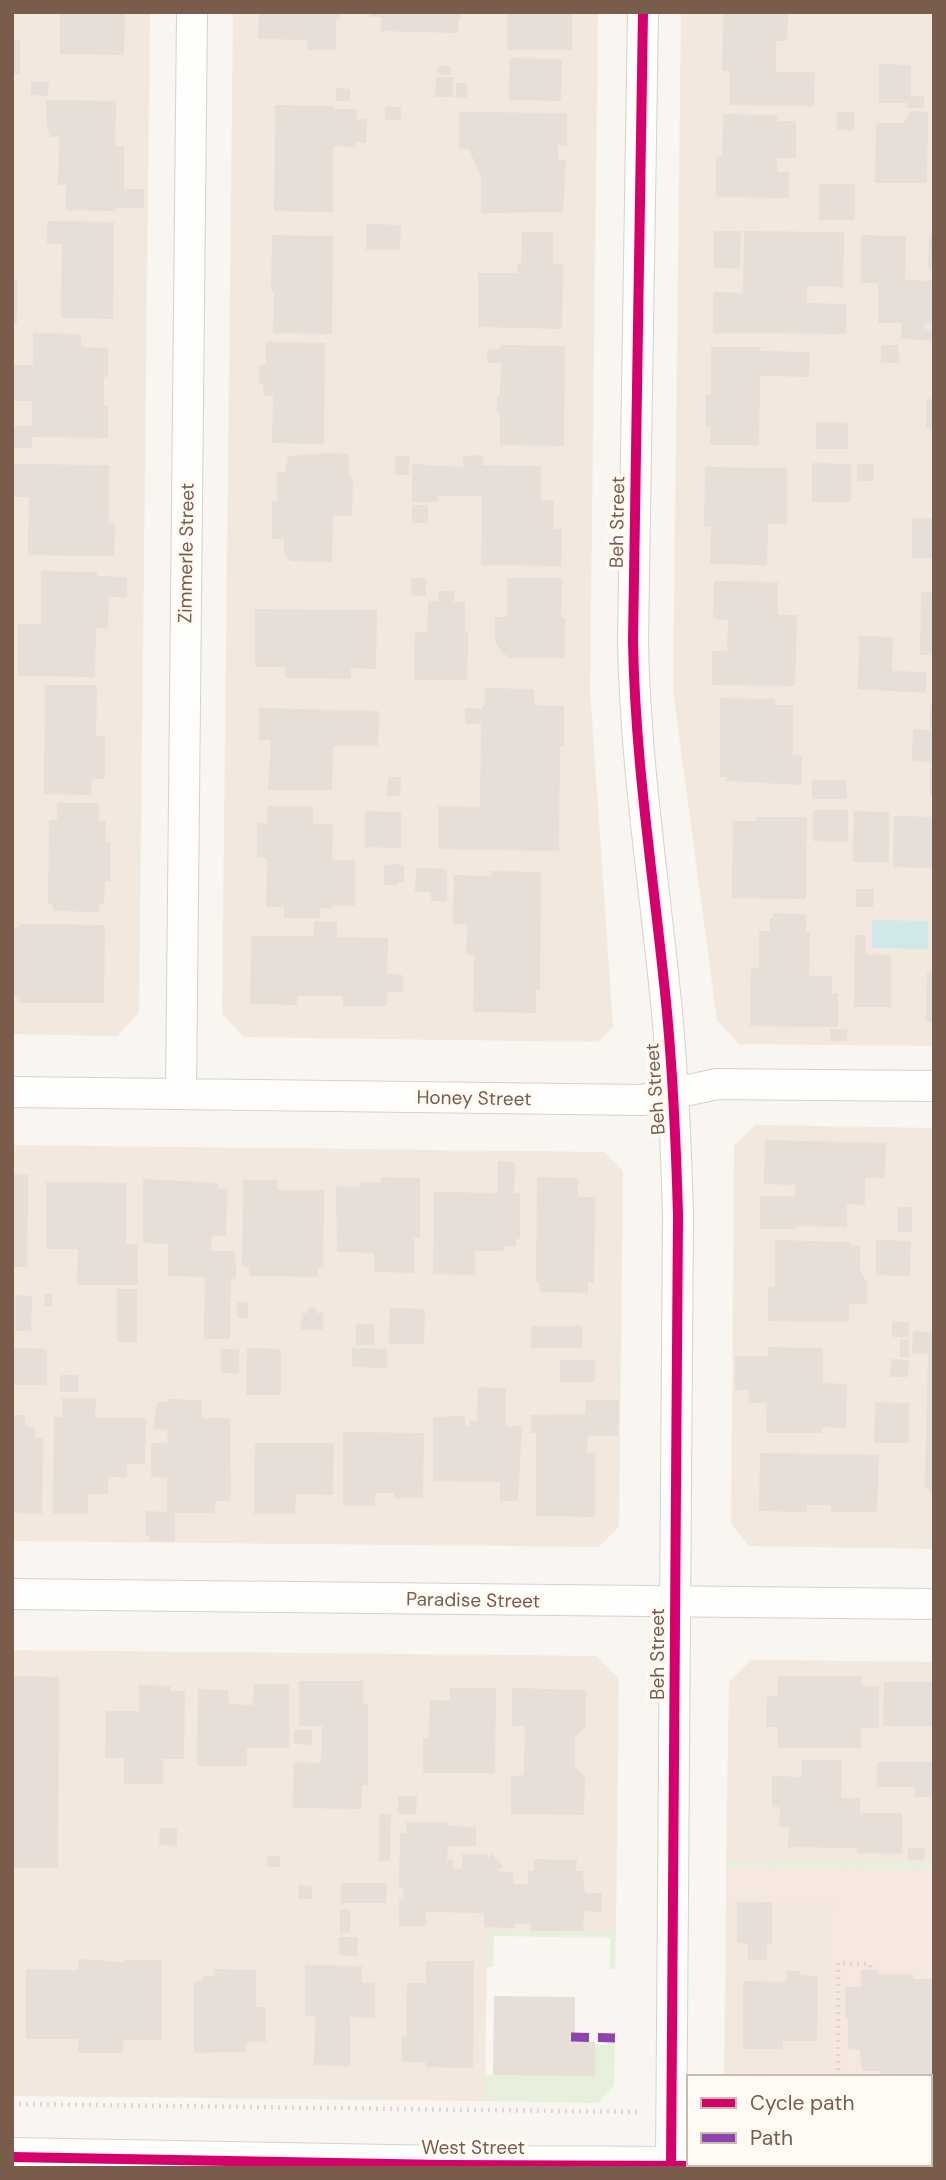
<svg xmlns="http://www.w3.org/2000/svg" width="946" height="2180" font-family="'DM Sans',sans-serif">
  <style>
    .residential { fill: #f2e8de }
    .commercial { fill: #f6e8e1 }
    .green { fill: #e7f0db }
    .water { fill: #d0e8ea }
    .building { fill: #e6ded7 }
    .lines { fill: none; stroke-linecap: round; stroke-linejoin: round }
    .minor-casing { stroke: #d7d1cb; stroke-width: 32 }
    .secondary-casing { stroke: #d9d2cb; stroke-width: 40 }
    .path { stroke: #dcd5d0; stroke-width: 4.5; stroke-dasharray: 2 5; stroke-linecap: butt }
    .minor { stroke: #fefefd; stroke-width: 30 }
    .secondary { stroke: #fefefd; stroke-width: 38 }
    .quiet { stroke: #8e44ad; stroke-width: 9; stroke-dasharray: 18 9; stroke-linecap: butt }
    .cycleway-casing { stroke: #fffaf3; stroke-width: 15 }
    .cycleway { stroke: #d6006c; stroke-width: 10 }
    .labels { text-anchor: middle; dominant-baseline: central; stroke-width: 7; stroke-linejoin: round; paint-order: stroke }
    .street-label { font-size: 19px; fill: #7a5c4d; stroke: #fffaf3 }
  </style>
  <rect width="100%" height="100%" fill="#f9f5f0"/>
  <path class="residential" d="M12 12H150L139 1013 117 1036 12 1034Z
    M233 12H598L590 689 613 1027 598 1042 244 1037 222 1014Z
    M681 12H934V1046L739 1044 717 1020 673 691Z
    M755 1125 934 1128V1549L749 1546 731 1524 734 1146Z
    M12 1145 604 1152 623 1171 619 1527 599 1547 12 1541Z
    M12 1650 596 1656 619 1679 616 1932 487 1930 485 2101 12 2096Z
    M751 1660 934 1662V1864L726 1861 729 1682Z
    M726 1900 833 1901 831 2077H724Z"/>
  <path class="commercial" d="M726 1861 934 1864V2108L930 2107V2077H831L833 1901 726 1900Z"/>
  <path class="green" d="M726 1861 934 1864V1870L726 1867Z
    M487 1930 616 1932 615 1969H610V1938L494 1936 493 1967H486Z
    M607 2043H615L614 2085 598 2103 485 2101V2075L594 2076 595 2045H606Z"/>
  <path class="water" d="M872 920 928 921V949L872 948Z"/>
  <path class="building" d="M60 12H125L124 55 60 54Z
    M259 12H340V19H336V50H307V40L258 39Z
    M370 12H461V18H459L458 33 381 31V17H370Z
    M507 12H572V50H507Z
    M723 12H788L787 41H776V72H815L814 106 730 105V71H722Z
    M12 40H20V74H12Z
    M510 58 562 59 561 101 509 100Z
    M879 64 911 65V96H924V108H907L908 103H879Z
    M438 66H451V75L438 74Z
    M436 77H453V97H435Z
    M31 82H49L48 96 31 95Z
    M456 83H467V98H456Z
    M336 88 350 89V101H336Z
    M46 100 116 101 115 146H124V189H144V208H115V211L66 210V185H58L59 137H50L47 124Z
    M275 105 334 106V109H357V119H367L366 143 356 142V147L333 146V212L274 211Z
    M385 107H401V120H385Z
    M911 111 928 112 927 183H875L876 123H903Z
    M459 112 567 113V146L558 145V160H566L563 212 481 213V177L469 149 459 148Z
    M837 112H854V130H837Z
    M723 114 778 115 777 121H796V158H777V172H789V198L716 197V157H722Z
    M819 184H855V220H819Z
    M47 221 114 222 113 319 61 318 62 244H47Z
    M366 224 401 225 400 250H366Z
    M714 231H741L740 269 714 268Z
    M744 231 844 232 843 287 807 286V303L846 304V334L713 333V292L743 293Z
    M522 232H553V264H563L562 329 478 327V273H518L517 263H521Z
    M929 233 934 234V269H928Z
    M272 235 333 236 332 334 273 333 274 291H271Z
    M861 235 906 236 905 280 934 281V324L925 323 924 329H932V341L901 338 902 323H878V283H861Z
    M12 281H18L17 325H12Z
    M33 333 81 334V347L108 348V377H104V406H108V438L32 437V448H12V426H32V401H12V365H33Z
    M266 342 325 343 324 444 272 443 273 396H264L263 384H259V365H266Z
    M501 345 565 346 564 446 500 445V414H497V396H500L501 363H487V350L500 349Z
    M881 345H898L899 363H881Z
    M711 347H760V351L810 352 809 377 760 376 759 445H710L711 427 706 426V395H711Z
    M926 399H934V429H926Z
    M816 422 848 423V449H816Z
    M328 453 349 454V477H353L352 516H333L332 562 291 561V559H287L286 553H284V539H272V501H277V472H285L288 456Z
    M483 455V465L541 466V500L554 501V529H562L561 566 481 565 482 496H438V502H412V464L463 467V456Z
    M395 456H410L409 475H395Z
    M812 463 851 464V502H812Z
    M12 464 109 465V523H115L114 556 28 555 29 497H12Z
    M857 464H874V481H857Z
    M705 467 787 468V524H768L767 565 710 564 711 527H704Z
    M412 505H428V523H412Z
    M912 518H934V558H912Z
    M41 571 97 572V576L127 577V597H109L108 629 96 628 95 677 18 676V624H41Z
    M411 578H426V596L411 595Z
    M507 578H562L561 617 565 618V658H508V655H503L495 642V617H507Z
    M714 581 778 582V615H797L795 686 712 685V651H727L728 620 713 619Z
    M438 591H455L454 602H465V632H468L467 680H414L415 632H427L428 601H438Z
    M921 592 934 593V655H920Z
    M255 609 377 610 376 669 351 668V679L285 678V667H255Z
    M859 636 893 637 892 671 926 672V693L858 689Z
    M45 685H97L96 736H105V779H92L91 795 44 794Z
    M485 688 534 689V705L564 706V746H560L559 851 438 849V806L480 807 481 724H465V708L482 709V705H485Z
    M720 698 775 699V705H793V755H802V785L726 781 727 777H720Z
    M930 705H934V796H930V762L912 761 913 729 930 730Z
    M259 708 379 711 378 746H333L332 790H268L271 740H259Z
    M388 777H401L400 796H387Z
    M812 780H846L847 799H812Z
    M57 803H99V821H106L105 842H110V881H105L104 905 99 904V912L53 911 52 904H48L49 820H57Z
    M267 806H313V824H333L332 860H355V906L332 905 331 909 320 908V918H284V907H266L267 858 257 857V823H267Z
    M813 810H848V842L813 841Z
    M365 811 401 812V848L365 847Z
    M854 811 889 812V862H853Z
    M894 816 934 817V868L893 867Z
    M756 817H807L806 899 732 898 733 821H756Z
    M398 864 404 866V882L398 883V885H384V865Z
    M416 868 447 869V901H431V892H415Z
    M491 871 541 872 540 990H536V1013L473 1012 474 954H466L467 924 453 925 454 875 492 876Z
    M856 889H874L873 907H856Z
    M773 913 806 914V932H810L809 976H832V994L838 993V1027L750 1026 751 968H759V931H770V918H773Z
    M314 921 337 922V937L388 938 387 974 403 975V992H387V1006H343V996H297V1005L250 1004 251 936H314Z
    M20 924 105 925 104 1003H20L19 997 12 996V927H20Z
    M855 935H866V954L891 955V1007H854Z
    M927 973H934V1022H926Z
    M830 1029H847V1041H830Z
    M765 1140 886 1143 885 1178H865V1205L847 1204V1227L795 1226V1229H760V1196H795V1185L764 1184Z
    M498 1161 515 1162 514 1193H520V1239H516V1247L504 1246 503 1251H475V1275L433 1274 434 1192 498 1193Z
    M12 1174 28 1175 27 1267H12Z
    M381 1177 420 1178V1238H414V1273L374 1272V1253L337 1252 336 1186 359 1187V1182H381Z
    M537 1177 578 1178V1197H595L594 1283 588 1282V1293L540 1292 539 1282H536Z
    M143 1179 218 1183V1189H227L226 1236H212L211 1251H235L236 1279H231L230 1339H204L205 1277 168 1276V1244L143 1243Z
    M243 1180H277V1190H324L323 1267H318V1277L249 1276V1267L242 1266Z
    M46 1182 126 1183V1244H138V1285H77L78 1249H46Z
    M898 1207H912V1232H898Z
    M775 1240 851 1242 850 1245 860 1246V1269L867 1283V1304H849V1322L768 1321V1287H775Z
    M876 1240 911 1241 910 1276 876 1275Z
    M117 1289H137V1342H117Z
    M45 1294H52V1306H44Z
    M15 1295 32 1296 31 1331H15Z
    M237 1302H248V1318H237Z
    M308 1308H316V1313H323V1330H301L302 1313H308Z
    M390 1308 425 1309 424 1344H389Z
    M892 1321 909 1322V1337H892Z
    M356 1324H374V1345H356Z
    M531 1326H582V1348H531Z
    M913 1331 934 1332V1495L925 1486 928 1354H912Z
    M900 1339 909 1340V1357H900Z
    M768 1347 823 1348V1383L847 1384 846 1428 822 1427V1433H766L767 1403H749V1390H735V1356H768Z
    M12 1348 47 1349V1385H12Z
    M247 1348 281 1349V1395H246Z
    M352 1348 387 1349V1368L352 1367Z
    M221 1349H239V1373H221Z
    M891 1359 909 1360 908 1377H890Z
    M560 1360H595V1382H560Z
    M60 1375H78V1392H60Z
    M478 1387 506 1388V1426H522L518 1501H500V1482L433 1481V1417L465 1416V1426H469L470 1421H477Z
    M62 1398H96L95 1418H146L145 1464H127V1477H108V1494H88V1514H53L54 1417H62Z
    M168 1399 202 1400V1418H230L231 1492 230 1501H215V1513H175V1542L150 1541V1536H146V1511L167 1512V1478L151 1477V1443H167L168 1430 153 1429 157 1402H167Z
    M586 1400H619L618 1436H588L587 1453H595V1517L536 1516V1433H531V1415L585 1414Z
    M875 1402 909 1403V1443H874Z
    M12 1415H25V1426L35 1427V1438H43L42 1514 12 1513Z
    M343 1432 424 1433 423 1498H394V1493H375V1506H343Z
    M255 1443H334L333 1495 296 1494 295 1514H254Z
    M760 1453 879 1455 877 1512H831V1505H807V1512L759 1511Z
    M12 1676 59 1677 58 1868H12Z
    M778 1676H862V1686H879V1728H861V1748H778V1727H766L767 1696H778Z
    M299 1681H363V1704H368V1785H362V1809L293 1808 294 1762 321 1763 322 1726H299Z
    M884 1682H934V1726H883Z
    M254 1684H289V1748H247V1766H197L198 1689 228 1690 229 1704 253 1705Z
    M139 1685 171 1686 170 1691H185L184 1759H163V1784H124V1758H105L106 1711H139Z
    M450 1688H496L495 1773H423V1738L429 1737 430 1700 450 1701Z
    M512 1688 586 1690V1727L575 1737V1767L585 1776 584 1815 511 1814V1776L524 1775 525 1726H512Z
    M294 1730H312V1745L294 1744Z
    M802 1760H842L841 1798H860V1813H902V1854L857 1853V1848L788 1847 789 1827H779L780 1807H772V1776L802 1777Z
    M877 1762H934V1797H915V1787H877Z
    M398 1796H417L416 1814H398Z
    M379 1814H391L390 1861H379Z
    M406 1822H448V1826L476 1827V1846H448L447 1860H453V1869H462V1854H487V1859L492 1854 503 1866 498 1871 513 1872V1884H528V1871H534V1859L577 1860 576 1871H583L585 1893H602V1912L584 1911 583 1931H531V1924H515V1928L484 1927V1913L426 1912V1926H399V1899H403V1888H399L400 1833H406Z
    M160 1828H177V1846L159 1845Z
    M908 1848H925L924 1860H908Z
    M267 1856H280V1867H267Z
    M341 1883H387L386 1903H341Z
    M299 1885 312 1886V1899H298Z
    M737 1902H772V1944H767V1960H748V1944L737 1943Z
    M340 1910H350V1933H340Z
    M339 1937H358L357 1956 339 1955Z
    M79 1959 124 1962V1960H162V2040H123V2053H78V2039H26V1969L78 1970Z
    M426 1961H474L473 2068 425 2067 426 2062H402V2036H406L407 1983H426Z
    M305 1965 362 1966V1983H375V2018L350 2017V2066L314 2065 315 2017 305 2016Z
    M213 1969 256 1970V2007H266V2042H249V2045H245L246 2052 194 2053V1982H202V1976H214Z
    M861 1970H879V1974H913V1979H932L934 2079H930V2077H896V2074L879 2075V2071H862L860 2050 848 2049V2019H845V1987H861Z
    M787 1971H800V1975L818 1976 817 2041H783V2049H743V1981L786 1982Z
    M494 1996 575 1997V2037L570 2036 571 2042H595V2076L493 2075Z"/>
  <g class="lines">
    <defs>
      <path id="minor" d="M643 12 633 641C635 762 654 881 666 1002 673 1073 676 1144 678 1215L671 2165
        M12 1092 642 1100 717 1084 934 1086
        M181 1094 192 12
        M12 1594 934 1604"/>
      <path id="secondary" d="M12 2157 444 2165 934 2167"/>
    </defs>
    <use href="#minor" class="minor-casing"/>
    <use href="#secondary" class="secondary-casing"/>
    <path class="path" d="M838 2077V1963L870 1964V1971
      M12 2104 638 2112
      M930 2116H934"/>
    <use href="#minor" class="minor"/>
    <use href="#secondary" class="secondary"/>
    <path class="quiet" d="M571 2037 615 2038"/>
    <defs>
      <path id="cycleway" d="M643 12 633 641C635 762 654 881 666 1002 673 1073 676 1144 678 1215L671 2165
        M12 2157 444 2165 934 2167"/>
    </defs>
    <use href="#cycleway" class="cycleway-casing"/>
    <use href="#cycleway" class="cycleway"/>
  </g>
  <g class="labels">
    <g class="street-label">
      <text transform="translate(617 522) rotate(-89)">Beh Street</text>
      <text transform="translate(186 553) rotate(-89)">Zimmerle Street</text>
      <text transform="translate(655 1089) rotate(-94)">Beh Street</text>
      <text transform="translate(474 1098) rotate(1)">Honey Street</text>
      <text transform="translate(473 1600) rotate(1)">Paradise Street</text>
      <text transform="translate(657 1654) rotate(-90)">Beh Street</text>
      <text x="473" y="2147">West Street</text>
    </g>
  </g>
  <rect width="946" height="2180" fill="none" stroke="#7a5c4d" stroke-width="28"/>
  <rect x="687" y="2075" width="245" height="91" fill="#fffaf3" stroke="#cabbb1" stroke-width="2"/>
  <rect x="701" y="2098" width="35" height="10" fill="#d6006c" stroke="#cabbb1" stroke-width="2"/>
  <text x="750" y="2110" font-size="21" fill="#7a5c4d">Cycle path</text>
  <rect x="701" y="2133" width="35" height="10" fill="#8e44ad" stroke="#cabbb1" stroke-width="2"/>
  <text x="750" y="2145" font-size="21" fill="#7a5c4d">Path</text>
</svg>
